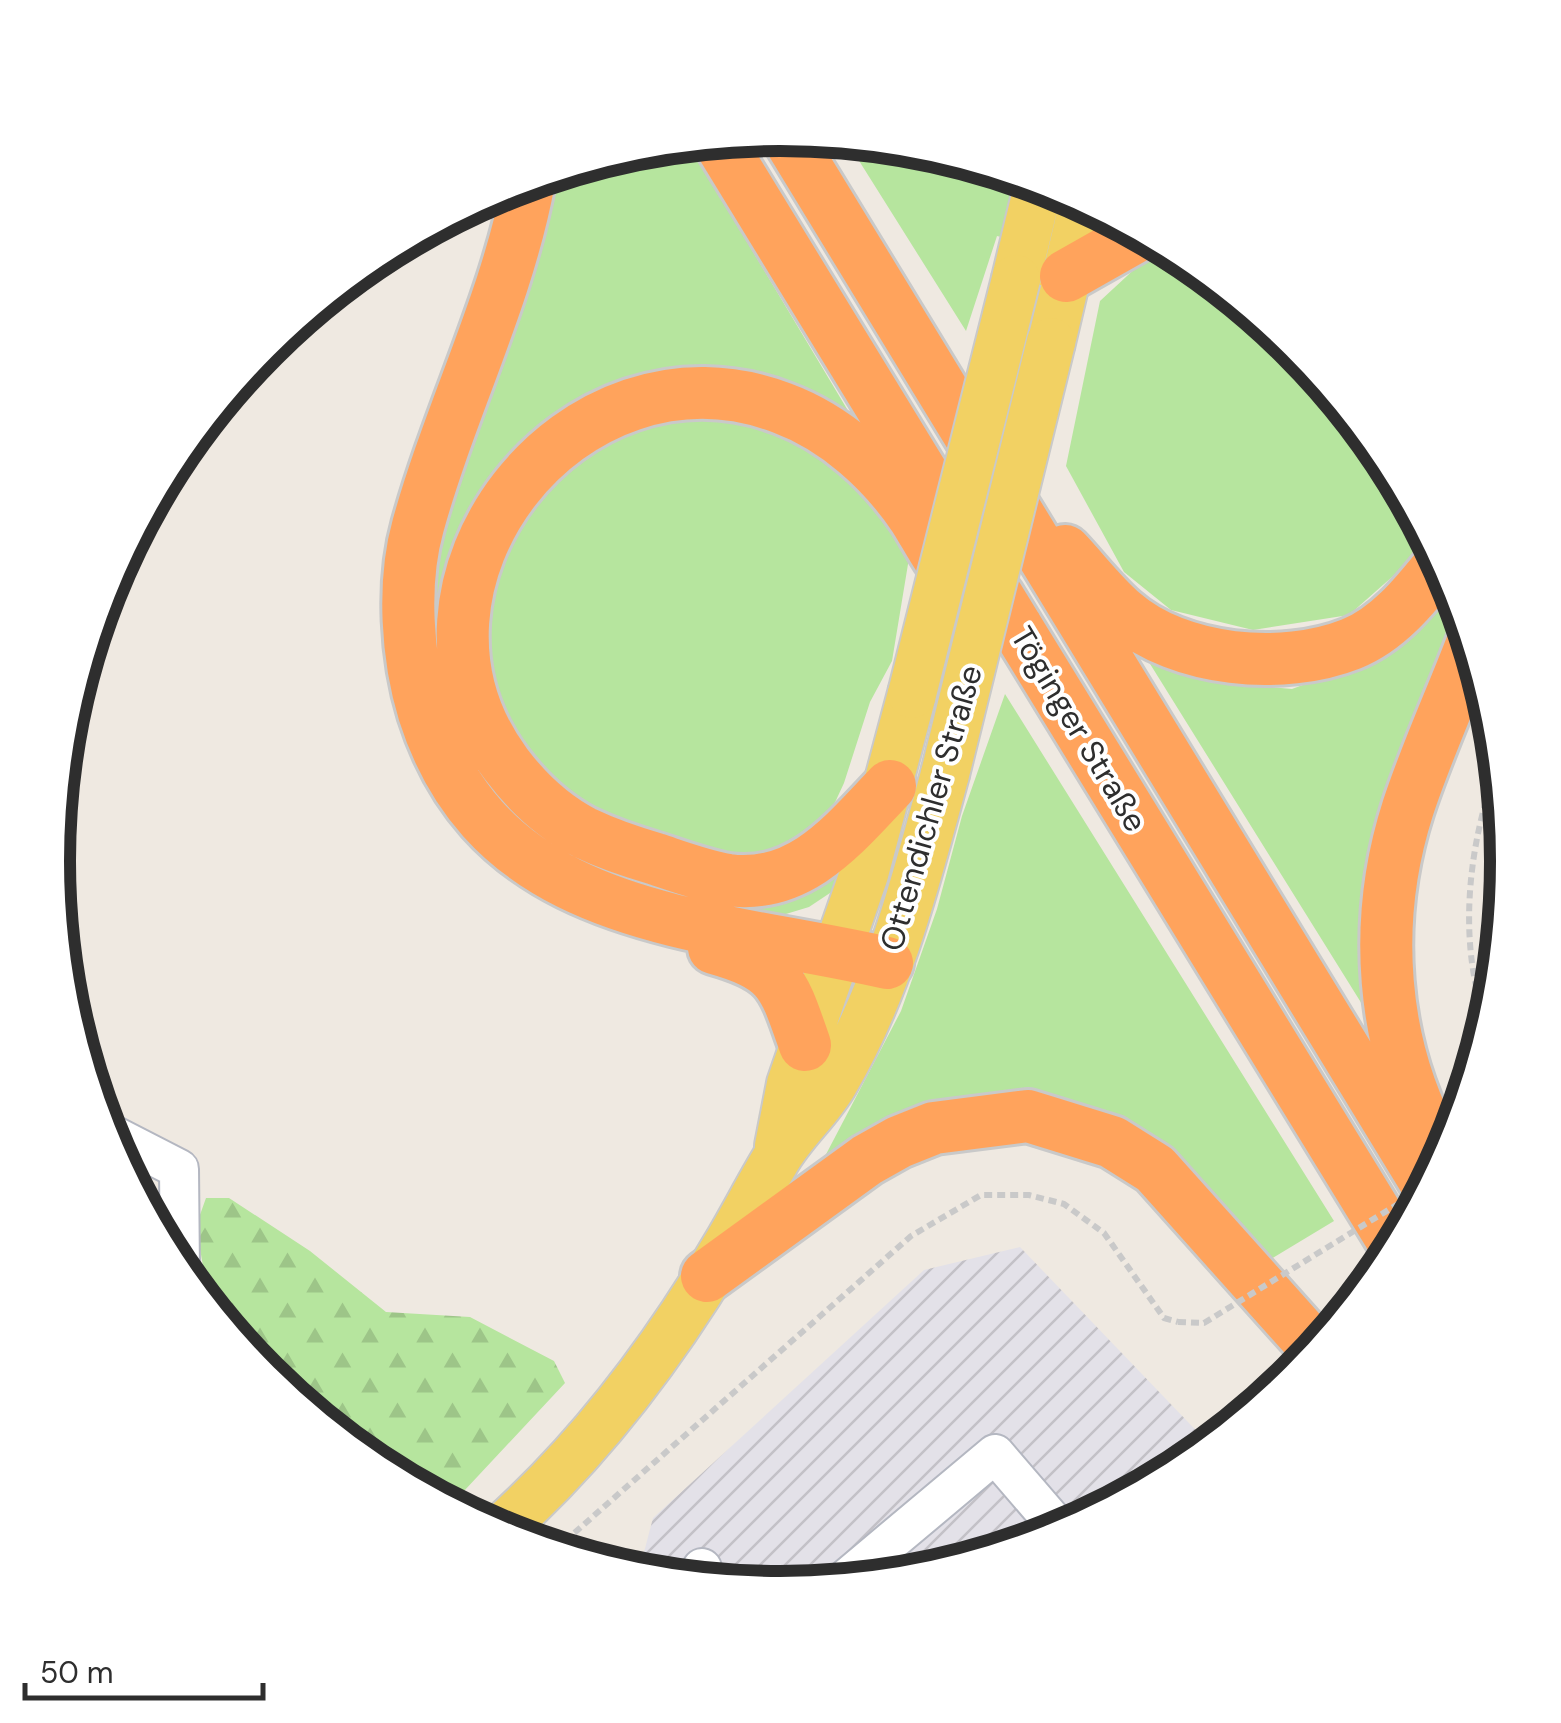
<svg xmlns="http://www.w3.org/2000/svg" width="1561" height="1723" font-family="'DM Sans',sans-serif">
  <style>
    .industrial { fill: url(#industrial-furrows) }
    .grass { fill: #b6e59e }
    .forest { fill: url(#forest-firs) }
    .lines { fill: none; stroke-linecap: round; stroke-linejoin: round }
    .minor-casing { stroke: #b4b7c1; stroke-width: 42 }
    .major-casing { stroke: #c9c9c9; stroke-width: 52 }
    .highway-casing { stroke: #c9c9c9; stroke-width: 58 }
    .path { stroke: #c9c9c9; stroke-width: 6; stroke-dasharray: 8 5; stroke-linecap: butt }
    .minor { stroke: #fff; stroke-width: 38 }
    .major { stroke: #f2d163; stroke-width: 48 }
    .highway { stroke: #ffa35c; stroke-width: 52 }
    .major-bridge-casing { stroke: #c9c9c9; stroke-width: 52; stroke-linecap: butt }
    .path-bridge { stroke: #c9c9c9; stroke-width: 6; stroke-dasharray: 8 5; stroke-linecap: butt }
    .major-bridge { stroke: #f2d163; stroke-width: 48 }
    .labels { text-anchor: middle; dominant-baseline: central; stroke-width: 8; stroke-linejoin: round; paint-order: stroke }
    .street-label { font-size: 32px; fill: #2e2e2e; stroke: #fff }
    .rim { fill: none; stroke: #2e2e2e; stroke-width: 12 }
  </style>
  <defs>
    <pattern id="industrial-furrows" width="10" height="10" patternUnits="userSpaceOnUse" patternTransform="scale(2.5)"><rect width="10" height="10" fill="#e3e1e8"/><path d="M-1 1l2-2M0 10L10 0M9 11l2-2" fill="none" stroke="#c3c1c7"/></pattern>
    <pattern id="forest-firs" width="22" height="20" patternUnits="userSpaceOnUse" patternTransform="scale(2.5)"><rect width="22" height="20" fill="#b6e59e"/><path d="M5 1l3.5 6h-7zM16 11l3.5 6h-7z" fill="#9dc588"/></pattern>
  </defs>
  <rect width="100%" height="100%" fill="#efe9e1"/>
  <path class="industrial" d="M1020 1247 1211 1446 1184 1467 1059 1534 922 1576 780 1589 638 1575 653 1518 924 1270Z"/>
  <path class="grass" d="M846 140 923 148 1019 177 1005 238 997 236 966 331Z
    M688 143 853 419 640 380 581 401 529 440 466 728 724 893 853 833 841 880 833 891 809 907 776 917 758 914 607 872 507 815 453 736 425 614 450 469 544 176 639 147Z
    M1168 247 1185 257 1296 347 1386 458 1426 532 1418 554 1349 615 1253 630 1171 610 1124 572 1066 466 1100 301 1154 251Z
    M674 406 823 442 912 540 892 661 870 702 844 783 831 811 809 839 731 863 587 816 484 703 474 598 540 469Z
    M1454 585 1462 612 1375 1025 1147 659 1212 682 1292 689 1367 661Z
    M1005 694 1334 1221 1271 1259 1162 1145 1091 1114 811 1183 901 1011 937 909 962 816Z
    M1505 830 1508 862 1496 991 1489 976 1496 856Z"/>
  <path class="forest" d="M206 1198H229L310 1251 386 1312 470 1317 554 1361 565 1383 450 1506 376 1466 265 1376 196 1291 203 1266 196 1226Z"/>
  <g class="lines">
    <defs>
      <path id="minor" d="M105 1131 179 1169 180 1272
        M700 1582 702 1568
        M840 1584 995 1454 1062 1532"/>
      <path id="major" d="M1016 279 1039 183
        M1051 342 1084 202
        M779 1146 791 1084 864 874 912 694
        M498 1532C588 1452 665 1350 726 1247 743 1219 758 1189 775 1161 791 1132 818 1110 834 1082 889 989 917 877 945 774"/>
      <path id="highway" d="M786 134 1428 1186
        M718 140 947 514
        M529 181C507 300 450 410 418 526 402 583 407 658 424 713 491 925 705 921 887 963
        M1066 276 1142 233
        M1065 551C1084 571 1102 595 1123 613 1179 662 1283 671 1351 644 1389 629 1417 593 1442 562
        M998 597 1396 1246
        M890 786C845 833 801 890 728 880 704 876 680 867 656 859 632 852 608 844 585 833 554 817 527 792 506 764 372 584 573 328 782 408 836 428 882 470 914 517 927 537 939 563 956 579 974 596 996 610 1016 626
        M714 948C781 967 783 982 805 1045
        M1438 1148C1380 1046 1372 920 1408 808 1426 753 1451 699 1472 644
        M707 1276 867 1160 899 1142 934 1128 1028 1116 1112 1142 1155 1169 1317 1350"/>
    </defs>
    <use href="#minor" class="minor-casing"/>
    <use href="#major" class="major-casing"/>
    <use href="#highway" class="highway-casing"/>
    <path class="path" d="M1488 1026C1456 945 1468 842 1499 762
      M555 1550 911 1236 981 1195H1029L1064 1204 1104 1233 1164 1318 1178 1322"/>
    <use href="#minor" class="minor"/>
    <use href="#major" class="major"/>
    <use href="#highway" class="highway"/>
    <defs>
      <path id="major-bridge" d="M912 694 1016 279
        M945 774 1051 342"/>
    </defs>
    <use href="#major-bridge" class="major-bridge-casing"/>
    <path class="path-bridge" d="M1178 1322 1204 1323 1429 1185"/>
    <use href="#major-bridge" class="major-bridge"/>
  </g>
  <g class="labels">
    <g class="street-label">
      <text transform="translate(1079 729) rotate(59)">Töginger Straße</text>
      <text transform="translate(931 808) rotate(-74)">Ottendichler Straße</text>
    </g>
  </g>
  <path d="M0 0H1561V1723H0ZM70 861a710 710 0 1 1 1420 0a710 710 0 1 1-1420 0Z" fill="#fff" fill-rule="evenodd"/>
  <path class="rim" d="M70 861a710 710 0 1 1 1420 0a710 710 0 1 1-1420 0Z"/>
  <path d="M25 1683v15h238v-15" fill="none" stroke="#2e2e2e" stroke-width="5"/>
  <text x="40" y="1683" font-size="30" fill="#2e2e2e" stroke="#ffffff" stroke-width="8" paint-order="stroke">50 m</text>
</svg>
